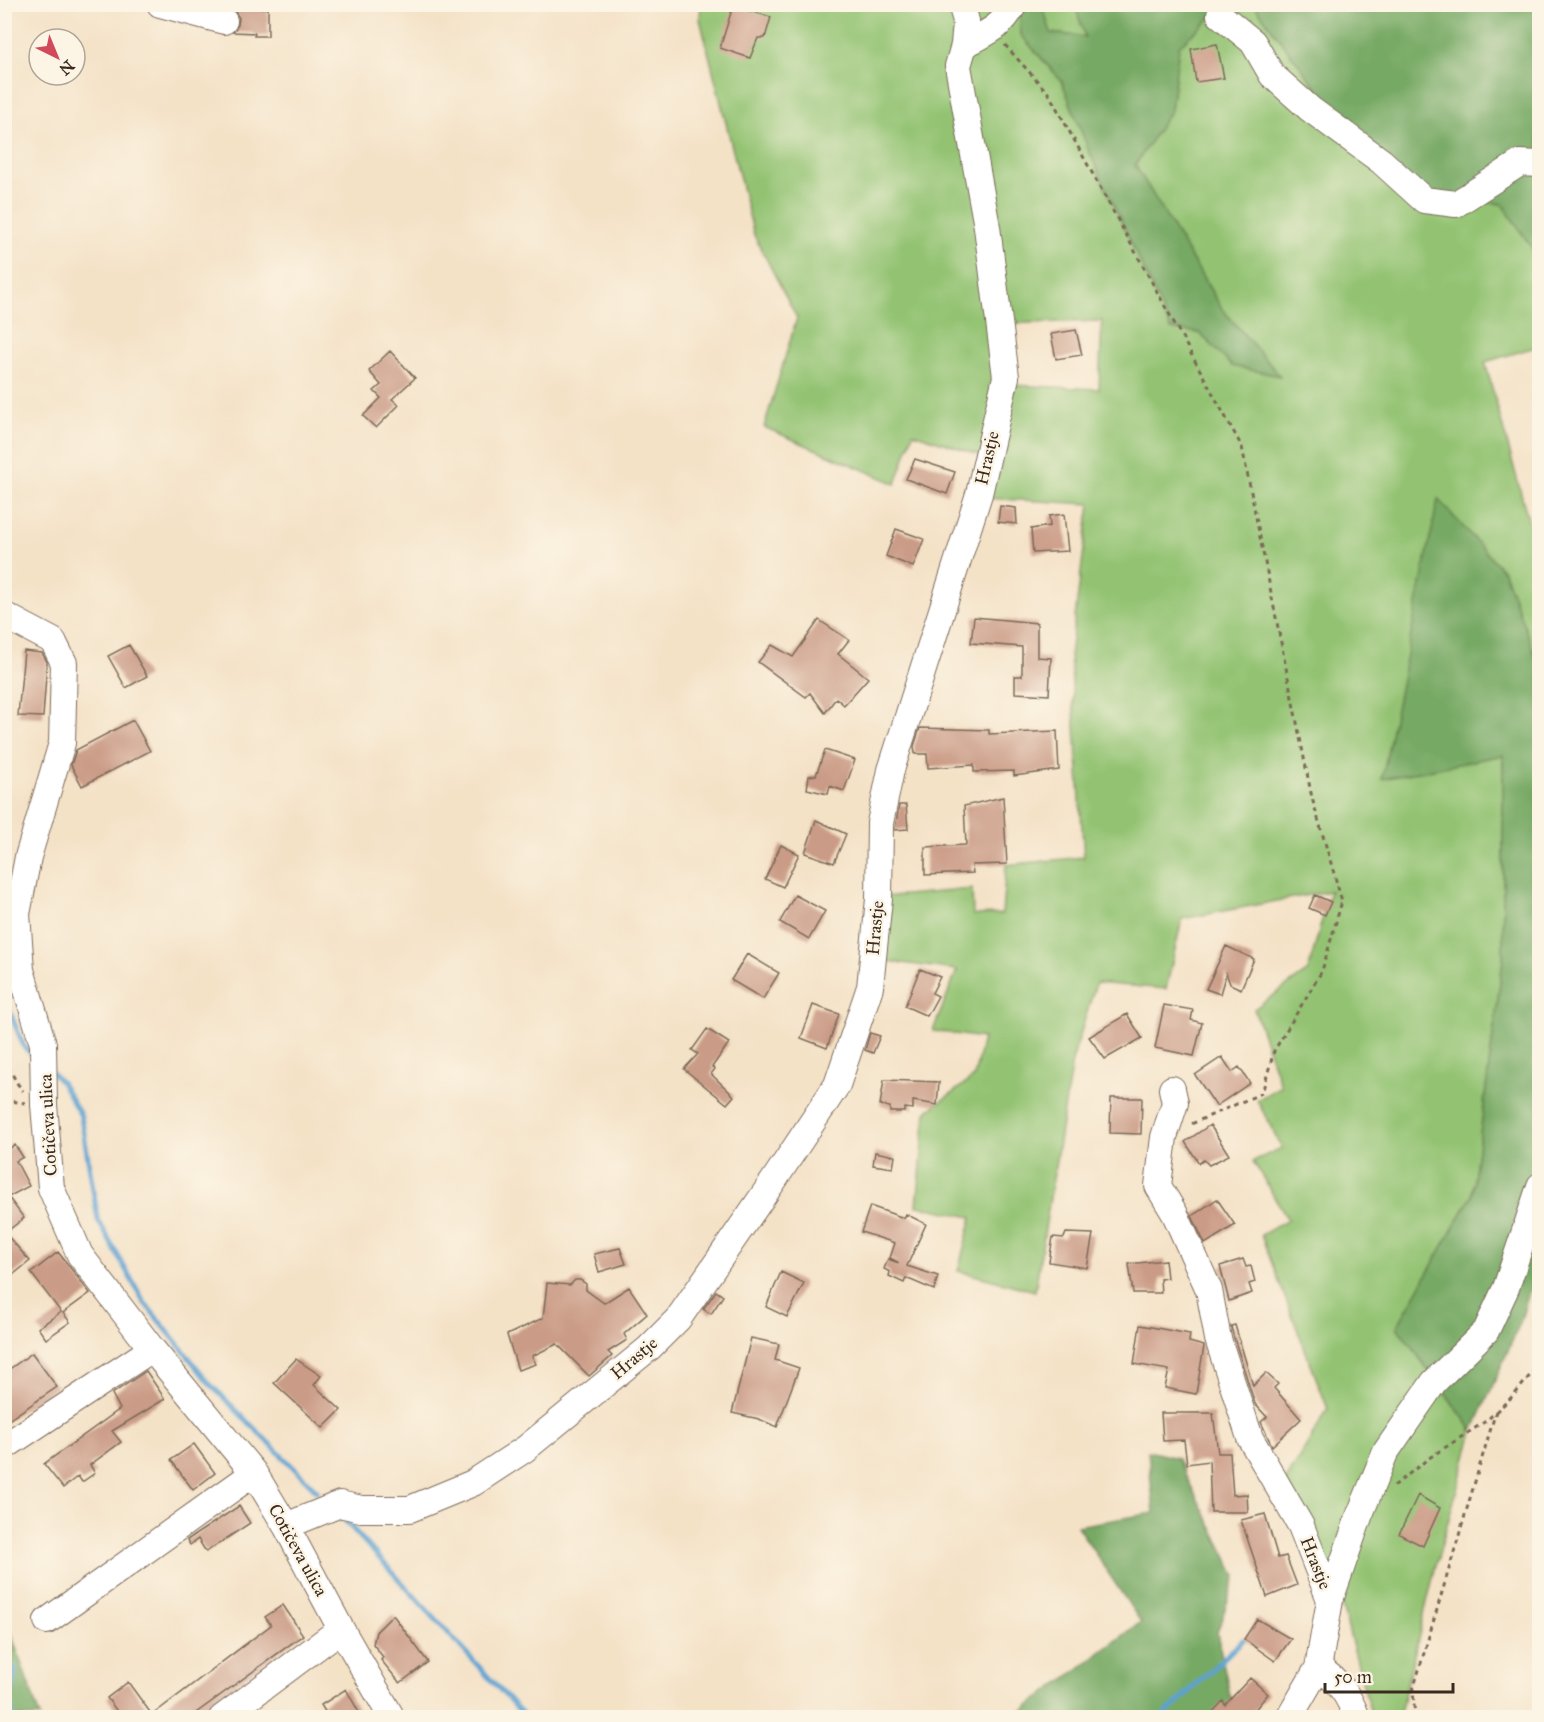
<svg xmlns="http://www.w3.org/2000/svg" width="1544" height="1722" font-family="'IM FELL Great Primer',serif">
  <style>
    .green { fill: #93c372; stroke: #677648; stroke-width: 1.5 }
    .forest { fill: #76a964; stroke: #586a41; stroke-width: 1.5 }
    .lines { fill: none; stroke-linecap: round; stroke-linejoin: round }
    .stream { stroke: #5ca1d1; stroke-width: 5 }
    .building { fill: #ca9b86 }
    .minor-casing { stroke: #7c6a59; stroke-width: 28 }
    .path { stroke: #7c6a59; stroke-width: 3; stroke-dasharray: 4.5 4.5; stroke-linecap: butt }
    .minor { stroke: #fff; stroke-width: 26 }
    .labels { text-anchor: middle; dominant-baseline: central; stroke-width: 5; stroke-linejoin: round; paint-order: stroke }
    .street-label { font-size: 18px; fill: #3b2a1e; stroke: #fcf5e5 }
  </style>
  <rect width="100%" height="100%" fill="#fcf5e5"/>
  <filter id="ink" filterUnits="userSpaceOnUse"><feTurbulence type="fractalNoise" baseFrequency=".0167" numOctaves="2"/><feDisplacementMap in="SourceGraphic" scale="12" xChannelSelector="R" yChannelSelector="G"/><feConvolveMatrix kernelMatrix="1 2 1 2 8 2 1 2 1" color-interpolation-filters="sRGB"/></filter>
  <filter id="wash" filterUnits="userSpaceOnUse"><feTurbulence type="fractalNoise" baseFrequency=".008" numOctaves="4" result="noise"/><feDisplacementMap in="SourceGraphic" scale="24" xChannelSelector="R" yChannelSelector="G"/><feGaussianBlur stdDeviation="1.35" result="paint"/><feColorMatrix in="noise" values="0 0 0 0 0 0 0 0 0 0 0 0 0 0 0 0 0 1.4 0 .05"/><feComposite in="paint" operator="in"/></filter>
  <g filter="url(#wash)">
    <rect width="100%" height="100%" fill="#f4e2c7"/>
    <path class="green" d="M701 4 1038 5 1019 8 1021 35 1062 82 1089 151 1171 329 1200 333 1233 366 1279 375 1222 309 1135 165 1171 110 1179 46 1225 5H1254L1355 139 1430 194 1502 204 1539 258V346L1485 362 1539 559V668L1504 572 1382 779 1503 755V960L1472 1195 1397 1327 1473 1431 1435 1569 1399 1717H1372L1339 1595 1284 1484 1328 1409 1261 1235 1288 1220 1253 1161 1282 1148 1257 1100 1281 1086 1254 1009 1308 971 1330 891 1182 919 1166 989 1096 983 1072 1061 1035 1291 958 1271 972 1217 917 1206 926 1112 974 1077 983 1038 933 1031 957 970 879 960 884 897 972 889 973 915 1002 914 1006 865 1084 857 1070 655 1090 504 984 498 1011 385 1099 389 1102 321 994 324 1001 376 983 456 913 433 896 484 764 427 797 318 754 235 700 19Z
      M1042 5H1075L1086 37 1051 33Z"/>
    <path class="forest" d="M1042 5 1051 33 1085 37 1075 5H1225L1179 46 1171 110 1135 165 1222 309 1280 376 1232 366 1200 333 1171 329 1089 151 1062 82 1021 35 1019 8Z
      M1254 5H1539V258L1502 204 1430 194 1355 139Z
      M1438 499 1504 572 1540 668 1539 1259 1520 1323 1473 1431 1397 1327 1472 1195 1503 960V755L1382 779Z
      M1148 1451 1177 1458 1236 1576 1217 1633 1231 1700 1215 1717 1013 1718 1141 1622 1077 1526 1154 1513Z
      M5 1616 40 1717H5Z"/>
    <g class="lines">
      <path class="stream" d="M4 997 24 1047 34 1056
        M52 1073 61 1082 81 1116 98 1220 144 1302 211 1385 317 1491
        M1529 1184 1540 1154
        M339 1514 526 1718
        M4 1622 7 1628 6 1654 15 1672 9 1701 13 1718
        M1161 1718 1243 1640"/>
    </g>
    <g id="blocks">
      <path class="building" d="M227 4H249V8H268V36H254L255 33 233 32 238 25 239 18 235 11Z
        M733 6 771 17 765 38H758L750 58 720 48Z
        M1217 44 1224 78 1196 82 1191 49Z
        M1076 330 1082 355 1056 359 1051 334Z
        M390 351 415 378 392 399 399 405 376 428 363 416 381 398 374 391 381 385 369 371Z
        M915 459 955 472 947 494 906 479Z
        M1000 506 1016 508 1017 524 998 522Z
        M1064 514 1068 551 1033 553 1031 529 1050 526 1049 516Z
        M896 529 924 539 913 567 886 556Z
        M974 617 1037 623V657L1051 658 1049 695 1015 693V676H1022V647L971 643Z
        M819 620 849 640 838 654 868 678 844 705 836 698 825 713 810 693 806 697 758 662 772 645 793 657Z
        M129 645 147 676 126 688 108 656Z
        M24 651 42 653 47 662 43 717 18 716Z
        M133 720 150 751 82 786 71 765 76 750Z
        M920 728 989 730V734L1057 731 1059 770 1014 776V771L974 772V765L928 768 927 754H915L914 746Z
        M825 750 855 760 844 791 830 786 828 794 807 789 809 776 816 775Z
        M1003 797 1007 864 972 865 973 873 925 875V847L966 845 964 806Z
        M899 805H906L908 829 895 830Z
        M816 820 846 834 834 863 805 853Z
        M781 845 799 854 783 887 765 879Z
        M795 895 825 911 809 939 780 922Z
        M1315 895 1331 902 1325 915 1309 908Z
        M1226 946 1254 959 1241 989 1230 984 1226 973 1220 994 1206 989Z
        M747 954 779 973 763 999 731 980Z
        M920 969 940 977 932 993 938 996 927 1016 905 1006Z
        M813 1005 839 1014 827 1048 801 1038Z
        M1164 1005 1193 1010 1191 1020 1202 1023 1194 1056 1155 1048Z
        M1127 1014 1142 1038 1105 1059 1089 1037Z
        M707 1029 729 1043 712 1067 715 1069 711 1074 734 1096 727 1104 684 1069 698 1054 692 1050Z
        M870 1033 880 1036 873 1053 865 1050Z
        M1222 1057 1232 1072 1239 1067 1250 1083 1216 1106 1195 1075Z
        M884 1080 939 1082 937 1105 913 1101V1109L905 1108 904 1112H890V1107L880 1105Z
        M1111 1098H1142L1141 1134 1110 1133Z
        M1210 1125 1229 1155 1209 1165 1204 1160 1199 1163 1185 1142Z
        M4 1137 10 1148 15 1145 23 1157 16 1161 29 1186 8 1197 24 1218 5 1233 30 1261 4 1282Z
        M875 1152 895 1156 893 1168 873 1165Z
        M1217 1199 1235 1225 1205 1244 1192 1216Z
        M870 1206 904 1218 906 1214 926 1224 907 1266 938 1276 934 1290 906 1278 904 1283 889 1276 890 1272 884 1269 888 1259 899 1263 890 1258 895 1243 861 1232Z
        M1066 1233 1093 1234 1087 1268 1049 1262 1053 1237 1064 1238Z
        M620 1248 626 1264 599 1272 594 1254Z
        M58 1252 90 1293 63 1313 70 1322 46 1339 38 1328 61 1312 31 1273Z
        M1243 1259 1246 1267 1251 1266 1255 1282 1249 1284 1252 1293 1229 1301 1220 1266Z
        M1165 1260 1167 1278 1160 1279 1161 1293H1133L1129 1264Z
        M781 1272 804 1283 787 1317 766 1307Z
        M575 1280H580L586 1284V1290L604 1303 629 1287 647 1314 624 1334 627 1340 608 1352 612 1356 589 1376 557 1344 532 1356 536 1364 518 1370 507 1335 543 1318 547 1283 570 1285Z
        M716 1291 723 1296 711 1314 703 1309Z
        M1140 1325 1190 1334 1189 1342 1204 1346 1196 1394 1165 1388 1169 1370 1134 1364Z
        M1235 1325 1253 1386 1266 1373 1278 1384 1274 1388 1301 1419 1272 1446 1261 1422 1267 1417 1255 1404 1233 1335 1231 1326Z
        M751 1338 779 1344 775 1360 799 1368 777 1427 759 1419 732 1413Z
        M32 1353 57 1387 4 1423V1373Z
        M296 1359 321 1376 314 1385 341 1410 323 1428 274 1383Z
        M146 1371 165 1399 112 1431 121 1442 90 1465 95 1473 82 1482 78 1476 63 1488 44 1464 120 1409 112 1394Z
        M1161 1413H1213L1218 1453H1230L1233 1495 1247 1494 1248 1512H1211L1209 1461 1187 1464 1184 1440 1163 1441Z
        M194 1444 215 1473 193 1490 171 1460Z
        M1418 1495 1440 1508 1423 1546 1399 1534Z
        M239 1506 250 1523 206 1552 198 1539 190 1545 187 1540Z
        M1265 1514 1278 1558 1286 1556 1297 1585 1267 1597 1241 1520Z
        M283 1605 303 1635 189 1718H122L107 1698 128 1682 152 1715 271 1625 265 1617Z
        M393 1615 428 1662 400 1683 381 1660 383 1657 373 1644 376 1632Z
        M1257 1619 1291 1639 1275 1661 1244 1639Z
        M1250 1678 1268 1694 1248 1718H1207L1223 1701 1225 1705Z
        M346 1689 362 1718H329L321 1705Z"/>
    </g>
  </g>
  <g filter="url(#ink)">
    <use href="#blocks" fill-opacity="0" stroke="#7c6a59" stroke-width="1.5"/>
    <g class="lines">
      <defs>
        <path id="minor" d="M160 4 224 21
          M961 4 966 21 964 45
          M1220 15 1253 42 1272 75 1310 109 1381 161 1424 200 1456 204 1520 163 1540 164
          M4 615 53 641 64 663 62 743 28 857 17 914 21 970 43 1044 44 1105 51 1188 80 1255 152 1349 254 1473 286 1526 341 1629 392 1718
          M1172 1089 1175 1103 1164 1137 1158 1186 1175 1214 1209 1290 1218 1339 1250 1438 1301 1526 1330 1600
          M4 1447 152 1349
          M286 1526 340 1504 361 1509H410L473 1483 525 1449 649 1348 678 1319 774 1180 837 1085 870 987 879 899 880 823 891 770 979 494 1006 377 987 227 958 66 964 45C985 34 1003 27 1014 4
          M47 1621 254 1473
          M1318 1668C1339 1680 1349 1696 1357 1718
          M222 1718 341 1629
          M1289 1718 1318 1668 1330 1600 1360 1514 1385 1453 1434 1382 1486 1331 1506 1288 1540 1186"/>
      </defs>
      <use href="#minor" class="minor-casing"/>
      <path class="path" d="M1005 45 1049 94 1242 447 1312 798 1342 901 1322 971 1274 1051 1262 1093 1191 1124
        M4 1059 17 1083 23 1091
        M4 1100 25 1103
        M1394 1486 1429 1458 1486 1421 1515 1394 1540 1363
        M1415 1718 1413 1690 1496 1411"/>
      <use href="#minor" class="minor"/>
    </g>
  </g>
  <g class="labels">
    <g class="street-label">
      <text transform="translate(987 458) rotate(-77)">Hrastje</text>
      <text transform="translate(875 928) rotate(-85)">Hrastje</text>
      <text transform="translate(48 1125) rotate(-93)">Cotičeva ulica</text>
      <text transform="translate(634 1358) rotate(-40)">Hrastje</text>
      <text transform="translate(298 1550) rotate(61)">Cotičeva ulica</text>
      <text transform="translate(1316 1563) rotate(68)">Hrastje</text>
    </g>
  </g>
  <rect width="1544" height="1722" fill="none" stroke="#fcf5e5" stroke-width="24"/>
  <g transform="translate(57 57) rotate(137)"><circle r="28" fill="#fcf5e5" stroke="#afa495" stroke-width="1.5"/>
  <path d="M0-4.5L10 22L0 15L-10 22Z" fill="#d1495b"/>
  <text y="-9" font-size="16" font-weight="bold" text-anchor="middle" fill="#3b2a1e">N</text>
  </g>
  <path d="M1325 1683v9h128v-9" fill="none" stroke="#3b2a1e" stroke-width="3"/>
  <text x="1334" y="1683" font-size="18" fill="#3b2a1e" stroke="#fcf5e5" stroke-width="4.5" paint-order="stroke">50 m</text>
</svg>
